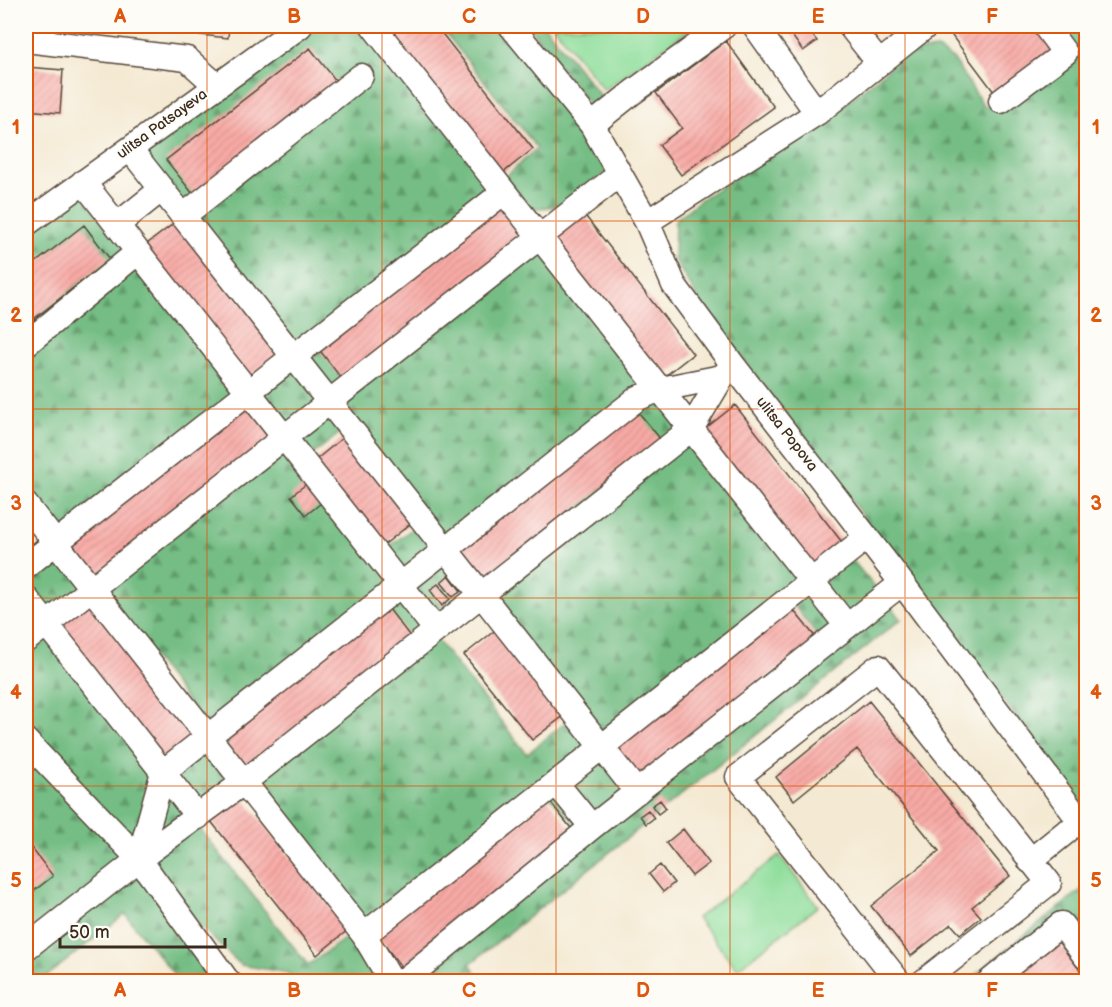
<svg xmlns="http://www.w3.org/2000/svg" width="1112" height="1007" font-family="'Balsamiq Sans',sans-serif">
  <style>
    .green { fill: #90de9c; stroke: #66845d; stroke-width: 1.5 }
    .forest { fill: url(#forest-firs); stroke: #587451; stroke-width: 1.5 }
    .building { fill: url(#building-hatch) }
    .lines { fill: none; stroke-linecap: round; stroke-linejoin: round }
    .minor-casing { stroke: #574739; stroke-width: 27 }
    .minor { stroke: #fff; stroke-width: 24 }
    .grid { fill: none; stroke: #df570d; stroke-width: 1.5; stroke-opacity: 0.55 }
    .labels { text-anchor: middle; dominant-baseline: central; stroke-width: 4.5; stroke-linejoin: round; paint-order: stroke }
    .street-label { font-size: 15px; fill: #3b2a1e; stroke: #fdfcf7 }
    .neatline { fill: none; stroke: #df570d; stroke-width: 2 }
    .grid-label { font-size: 20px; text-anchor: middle; font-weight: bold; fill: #df570d }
  </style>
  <defs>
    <pattern id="forest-firs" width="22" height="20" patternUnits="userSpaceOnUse" patternTransform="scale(1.5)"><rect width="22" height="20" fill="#74bd84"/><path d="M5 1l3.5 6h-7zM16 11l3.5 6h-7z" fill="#609a6b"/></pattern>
    <pattern id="building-hatch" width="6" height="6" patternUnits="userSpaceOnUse" patternTransform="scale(1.5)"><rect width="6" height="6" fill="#f8aaa6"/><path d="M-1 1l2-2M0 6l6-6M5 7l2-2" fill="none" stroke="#d6928e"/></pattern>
  </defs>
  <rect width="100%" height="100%" fill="#fdfcf7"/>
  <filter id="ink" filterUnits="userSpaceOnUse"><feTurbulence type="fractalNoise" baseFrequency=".0167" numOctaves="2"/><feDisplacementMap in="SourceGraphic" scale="12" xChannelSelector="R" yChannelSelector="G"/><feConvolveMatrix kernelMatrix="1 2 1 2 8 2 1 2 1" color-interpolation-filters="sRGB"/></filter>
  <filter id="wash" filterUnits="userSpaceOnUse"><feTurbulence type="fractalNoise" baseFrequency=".008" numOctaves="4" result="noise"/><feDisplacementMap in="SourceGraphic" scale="24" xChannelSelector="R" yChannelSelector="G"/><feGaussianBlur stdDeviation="1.35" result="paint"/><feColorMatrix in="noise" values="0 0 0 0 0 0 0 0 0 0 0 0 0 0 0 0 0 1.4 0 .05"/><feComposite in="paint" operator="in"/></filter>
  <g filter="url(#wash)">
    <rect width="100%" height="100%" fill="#f4e9d2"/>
    <path class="green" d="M553 26H694L604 90Z
      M779 855 818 906 737 969 697 918Z"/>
    <path class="forest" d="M309 26H363L812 585 848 555 882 596 822 642 792 603 606 747 141 151Z
      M440 26H506L610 167 574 205 529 209 501 181 537 148Z
      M528 26H545L602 98 591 107Z
      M1058 26H1086V809L700 302 674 259 675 220 704 197 812 131 909 52 937 49 953 59 984 106 1007 103Z
      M82 191 527 754 572 717 629 791 581 830 539 786 361 923 26 495V232Z
      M287 354 345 429 307 459 247 383Z
      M418 524 474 594 438 623 381 553Z
      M55 552 84 587 46 616 26 590V575Z
      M887 600 901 619 470 964 483 981 411 982Z
      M26 609 308 965 354 932 385 981H296L288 973 241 965 189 916 26 731Z
      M207 745 236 782 200 808 171 772Z
      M26 748 134 859 26 943Z
      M137 867 220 981H179L125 914 41 981 26 982V954Z
      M1086 886V950L1063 920 984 981 966 982Z"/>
    <g id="blocks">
      <path class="building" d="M127 26H172L171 32 127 27Z
        M193 26H229L228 38 192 34Z
        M381 26H436L533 149 499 176Z
        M785 26H805L817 41 803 51Z
        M966 26H1036L1056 52 997 96 952 36Z
        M726 41 774 107 681 175 659 145 682 128 656 93Z
        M310 48 337 82 193 194 166 160Z
        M26 67 63 70 60 113 26 110Z
        M499 205 526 239 344 382 318 348Z
        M583 213 693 354 660 380 549 240Z
        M177 221 281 353 247 379 143 247Z
        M84 225 110 259 26 325V270Z
        M248 401 275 435 93 578 67 544Z
        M735 405 845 546 812 573 701 432Z
        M635 408 662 441 480 585 454 551Z
        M346 435 414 521 380 548 313 462Z
        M310 481 325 500 306 515 291 496Z
        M26 516 42 536 26 549Z
        M449 575 461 591 453 597 441 582Z
        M438 584 450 599 442 606 430 590Z
        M88 596 199 737 165 764 54 623Z
        M386 605 412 639 247 770 220 736Z
        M790 606 817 639 635 783 608 749Z
        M498 628 566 714 532 740 464 655Z
        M869 701 1010 876 972 907 981 917 970 926 960 934 951 924 911 956 871 906 939 851 857 749 794 800 776 777Z
        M237 790 348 930 317 955 206 815Z
        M547 798 574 832 402 968 376 934Z
        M660 800 666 808 658 814 652 806Z
        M648 810 654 818 646 824 640 816Z
        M683 829 709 863 692 876 666 843Z
        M26 841 53 876 26 897Z
        M660 865 674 883 663 892 649 874Z
        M1057 940 1083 974 1073 982H1003Z"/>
    </g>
  </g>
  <g filter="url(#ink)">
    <use href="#blocks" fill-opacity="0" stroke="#574739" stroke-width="1.5"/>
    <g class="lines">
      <defs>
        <path id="minor" d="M373 26 847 626
          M511 26 592 125 647 222 674 285 733 365 902 583 1086 829
          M755 26 817 113
          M850 26 879 63
          M26 40 187 59 216 85
          M1001 101 1065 53 1045 26
          M598 120 633 92 724 26
          M130 149 637 792
          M83 182 436 630
          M183 216 361 76
          M647 222 817 113 926 26
          M26 224 300 26
          M117 225 162 189
          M26 344 138 252
          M26 505 364 935 392 982
          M26 566 504 192
          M26 598 198 817
          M26 640 620 174
          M26 741 139 859 226 979 229 982
          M556 783 592 827
          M139 859 163 772 638 398 661 389 722 377
          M1030 861 1066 832
          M364 935 867 537
          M26 948 139 859 244 782 691 429 722 377 733 365
          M402 982 592 827 902 583
          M899 982 738 777 878 667 1049 883 923 982
          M989 982 1061 924 1086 957"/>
      </defs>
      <use href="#minor" class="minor-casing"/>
      <use href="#minor" class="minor"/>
    </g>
  </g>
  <path class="grid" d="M207 26V982M382 26V982M556 26V982M730 26V982M905 26V982M26 221H1086M26 409H1086M26 598H1086M26 786H1086"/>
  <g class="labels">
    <g class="street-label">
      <text transform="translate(162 124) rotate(-36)">ulitsa Patsayeva</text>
      <text transform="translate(787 434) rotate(52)">ulitsa Popova</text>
    </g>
  </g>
  <rect width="1112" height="1007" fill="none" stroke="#fdfcf7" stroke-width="66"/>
  <path d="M60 938v9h165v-9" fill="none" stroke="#3b2a1e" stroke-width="3"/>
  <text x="69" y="938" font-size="18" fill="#3b2a1e" stroke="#fdfcf7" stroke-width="4.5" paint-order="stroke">50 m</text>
  <rect x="33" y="33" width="1046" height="941" class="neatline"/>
  <g class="grid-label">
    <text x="120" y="23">A</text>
    <text x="294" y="23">B</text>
    <text x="469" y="23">C</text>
    <text x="643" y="23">D</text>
    <text x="818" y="23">E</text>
    <text x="992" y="23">F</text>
    <text x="16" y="134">1</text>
    <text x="1096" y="134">1</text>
    <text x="16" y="322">2</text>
    <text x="1096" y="322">2</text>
    <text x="16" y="510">3</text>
    <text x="1096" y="510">3</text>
    <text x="16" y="699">4</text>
    <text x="1096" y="699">4</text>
    <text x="16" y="887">5</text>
    <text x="1096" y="887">5</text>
    <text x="120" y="997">A</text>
    <text x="294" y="997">B</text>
    <text x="469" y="997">C</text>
    <text x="643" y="997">D</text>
    <text x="818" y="997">E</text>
    <text x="992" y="997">F</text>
  </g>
</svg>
